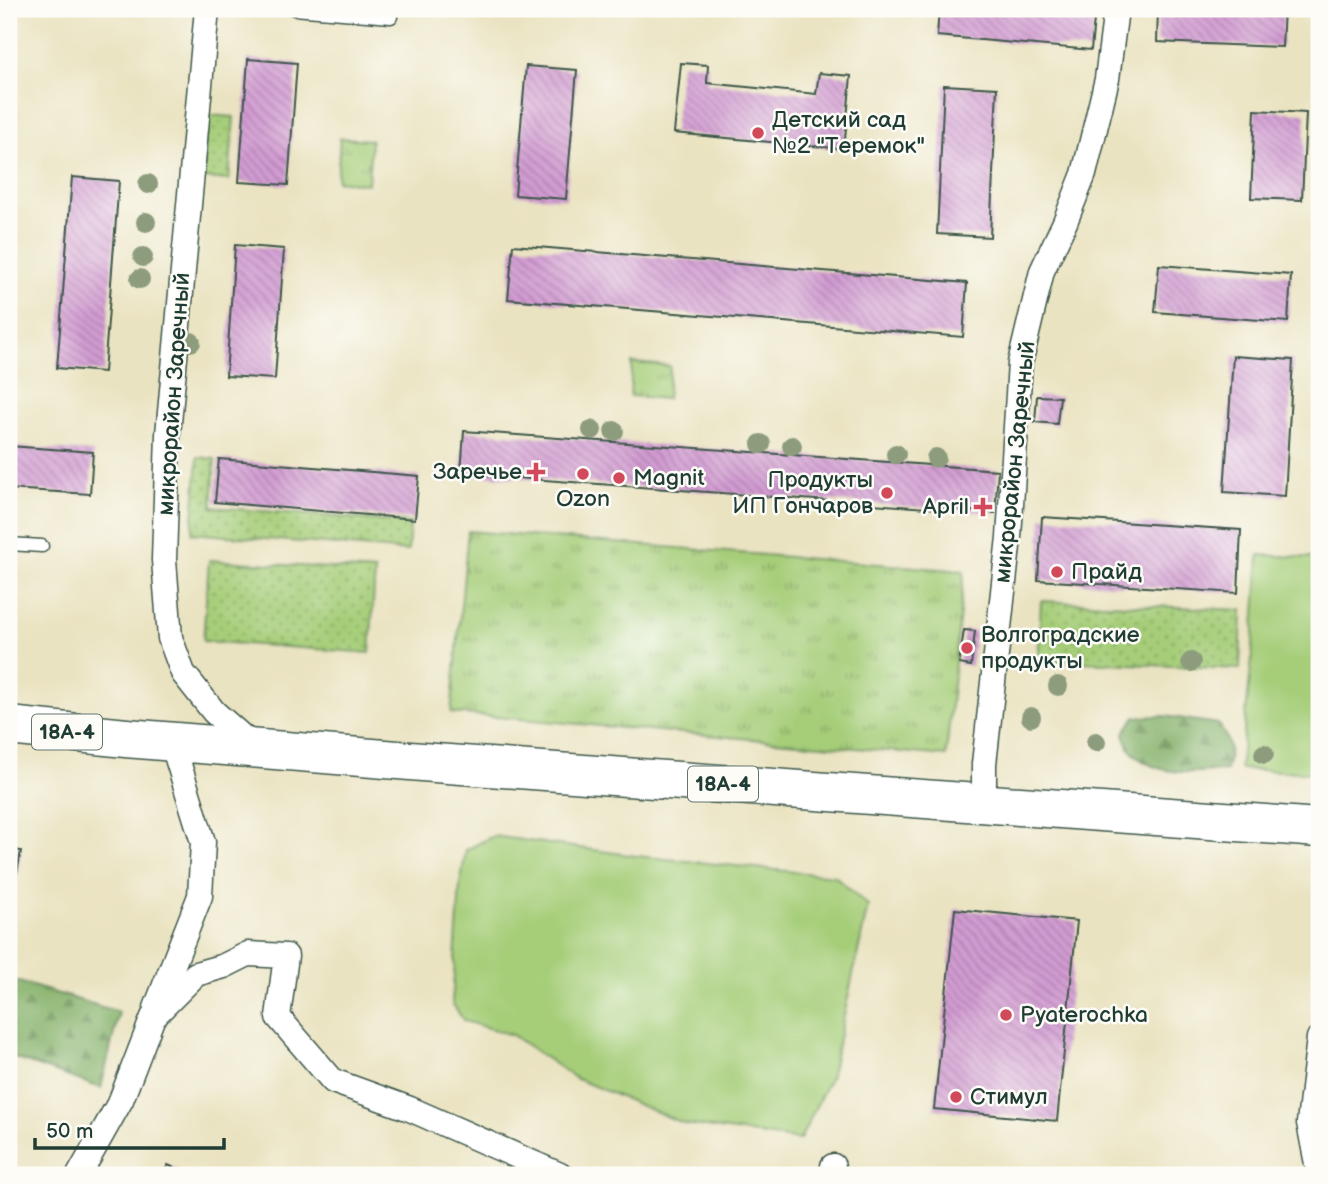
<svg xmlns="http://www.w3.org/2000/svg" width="1328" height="1184" font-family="'Balsamiq Sans',sans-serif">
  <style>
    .grass { fill: #a6ce79; stroke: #628656; stroke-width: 2 }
    .forest { fill: url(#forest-firs); stroke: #52774e; stroke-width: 2 }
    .park { fill: url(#park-tufts); stroke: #628656; stroke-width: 2 }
    .garden { fill: url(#garden-dots); stroke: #628656; stroke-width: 2 }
    .building { fill: url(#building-back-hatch) }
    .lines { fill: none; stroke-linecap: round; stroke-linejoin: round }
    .lane-casing { stroke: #3d5649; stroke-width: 15 }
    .street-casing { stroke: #3d5649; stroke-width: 27 }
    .primary-casing { stroke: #3d5649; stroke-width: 41 }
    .lane { stroke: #fff; stroke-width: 12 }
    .street { stroke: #fff; stroke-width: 24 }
    .primary { stroke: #fff; stroke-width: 38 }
    .tree { fill: #8d9c7d }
    .poi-dot { fill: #d1495b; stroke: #fdfcf7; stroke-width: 2.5 }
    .labels { text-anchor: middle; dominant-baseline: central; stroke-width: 5; stroke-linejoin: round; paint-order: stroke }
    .shield { fill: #fdfcf7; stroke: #62766e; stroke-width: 2 }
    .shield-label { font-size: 21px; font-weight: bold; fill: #1f3d34 }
    .poi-label { font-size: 23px; fill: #1f3d34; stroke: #fdfcf7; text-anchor: start }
    .street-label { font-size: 23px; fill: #1f3d34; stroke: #fdfcf7 }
  </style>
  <defs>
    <pattern id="forest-firs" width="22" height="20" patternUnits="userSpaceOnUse" patternTransform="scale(1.75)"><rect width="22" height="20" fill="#84b169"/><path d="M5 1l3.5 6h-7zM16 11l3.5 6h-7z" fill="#6b9157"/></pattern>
    <pattern id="park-tufts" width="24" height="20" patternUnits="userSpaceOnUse" patternTransform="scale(1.75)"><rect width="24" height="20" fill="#a6ce79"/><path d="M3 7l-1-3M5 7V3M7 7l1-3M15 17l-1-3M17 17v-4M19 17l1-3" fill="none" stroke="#87a864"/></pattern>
    <pattern id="garden-dots" width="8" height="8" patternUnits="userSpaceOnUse" patternTransform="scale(1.75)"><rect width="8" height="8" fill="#a6ce79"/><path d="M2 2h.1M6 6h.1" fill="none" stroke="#87a864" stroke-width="1.8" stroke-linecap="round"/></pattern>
    <pattern id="building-back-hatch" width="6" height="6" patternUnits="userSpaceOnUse" patternTransform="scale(1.75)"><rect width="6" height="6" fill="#d29bd2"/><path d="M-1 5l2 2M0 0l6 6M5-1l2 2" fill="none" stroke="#aa80ab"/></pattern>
  </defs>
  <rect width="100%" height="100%" fill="#fdfcf7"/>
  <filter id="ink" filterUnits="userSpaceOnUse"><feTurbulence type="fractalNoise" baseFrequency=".0143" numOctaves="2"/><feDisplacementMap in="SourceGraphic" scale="14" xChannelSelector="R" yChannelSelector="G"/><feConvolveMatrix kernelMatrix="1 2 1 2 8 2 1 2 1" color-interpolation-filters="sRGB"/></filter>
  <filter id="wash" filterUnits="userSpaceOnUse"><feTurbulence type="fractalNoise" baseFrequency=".00686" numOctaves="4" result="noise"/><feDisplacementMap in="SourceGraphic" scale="28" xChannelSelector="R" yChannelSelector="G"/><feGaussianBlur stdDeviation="1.57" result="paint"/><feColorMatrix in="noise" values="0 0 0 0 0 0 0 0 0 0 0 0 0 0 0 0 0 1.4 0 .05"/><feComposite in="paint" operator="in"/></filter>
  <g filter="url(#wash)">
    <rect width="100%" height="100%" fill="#eae3c1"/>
    <path class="grass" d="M1259 555 1319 558V773L1240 769 1252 658Z
      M493 836 637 856 835 876 868 906 831 1075 800 1140 685 1124 577 1079 512 1035 464 1021 452 1003 460 886 466 850Z"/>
    <path class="forest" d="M1165 716 1218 724C1230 741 1232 750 1226 770 1196 773 1157 777 1133 753 1128 749 1126 739 1124 733L1135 717Z
      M9 979 119 1012 101 1088 9 1056Z"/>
    <path class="park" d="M340 138 371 140 368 184 337 181Z
      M632 363 670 366 667 399 630 396Z
      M468 531 964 571 946 756 451 713Z"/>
    <path class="garden" d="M208 115 234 117 229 180 203 178Z
      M198 457 215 459 212 507 410 523 408 551 192 533Z
      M209 560 375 571 370 653 203 641Z
      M1041 601 1242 610 1240 669 1038 660Z"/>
    <g id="blocks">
      <path class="building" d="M939 9H1095L1091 50 937 36Z
        M1158 9H1284L1282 47 1157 42Z
        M248 59 297 63 288 185 239 182Z
        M681 63 708 65 707 83 816 94 819 73 851 76 844 149 674 133Z
        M526 66 577 70 566 199 515 195Z
        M944 85 997 88 990 237 937 234Z
        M1255 110 1306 113 1302 200 1251 198Z
        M72 177 119 181 104 372 57 368Z
        M235 245 284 249 275 379 226 376Z
        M513 245 967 283 963 337 508 299Z
        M1159 265 1291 275 1288 322 1155 312Z
        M1233 356 1293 360 1285 496 1224 492Z
        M1037 396 1060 397 1057 424 1035 422Z
        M464 431 998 470 995 513 461 474Z
        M9 446 93 452 90 494 9 489Z
        M219 459 419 476 415 519 215 502Z
        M1042 517 1241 530 1238 593 1038 580Z
        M964 630 975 631 971 666 959 664Z
        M9 849 21 851 10 911H9Z
        M955 909 1077 921 1057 1121 934 1109Z
        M168 1165 189 1175H163Z"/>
    </g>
  </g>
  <g filter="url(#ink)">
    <use href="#blocks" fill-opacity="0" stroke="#3d5649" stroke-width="2"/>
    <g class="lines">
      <defs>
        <path id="lane" d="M294 9 391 17
          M9 544 42 546"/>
        <path id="street" d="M207 9 168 434 164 560 170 638 183 673 214 712 255 748
          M984 803V764L1009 537 1020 363 1042 271 1065 222 1084 174 1107 79 1116 9
          M156 1008 200 896 203 842 172 742
          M1319 1038 1309 1123 1319 1174
          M79 1175 121 1100 153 1017 196 974 224 966 248 954 286 956 278 1017 333 1081 410 1109 560 1175
          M832 1175 833 1166"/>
        <path id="primary" d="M9 726 126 738 435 763 1319 828"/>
      </defs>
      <use href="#lane" class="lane-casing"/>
      <use href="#street" class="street-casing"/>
      <use href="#primary" class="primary-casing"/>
      <use href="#lane" class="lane"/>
      <use href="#street" class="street"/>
      <use href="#primary" class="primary"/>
    </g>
    <g class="tree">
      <circle cx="148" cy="184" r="10"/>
      <circle cx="146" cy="222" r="10"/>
      <circle cx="143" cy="257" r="10"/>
      <circle cx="140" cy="279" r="10"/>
      <circle cx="191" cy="342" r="10"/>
      <circle cx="592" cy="430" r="10"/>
      <circle cx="614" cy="431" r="10"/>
      <circle cx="761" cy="444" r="10"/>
      <circle cx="792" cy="446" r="10"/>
      <circle cx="896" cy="454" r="10"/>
      <circle cx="936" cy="458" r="10"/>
      <circle cx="1191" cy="662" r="10"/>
      <circle cx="1058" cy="686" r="10"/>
      <circle cx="1031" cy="717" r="10"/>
      <circle cx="1096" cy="742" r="10"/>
      <circle cx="1264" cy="754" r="10"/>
    </g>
  </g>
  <g class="poi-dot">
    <circle cx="758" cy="133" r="7"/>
    <path d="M532.5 461.5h7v7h7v7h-7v7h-7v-7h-7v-7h7z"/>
    <circle cx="583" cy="474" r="7"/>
    <circle cx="619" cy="478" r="7"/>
    <circle cx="887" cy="493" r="7"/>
    <path d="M979.5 496.5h7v7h7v7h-7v7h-7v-7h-7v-7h7z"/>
    <circle cx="1057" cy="572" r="7"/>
    <circle cx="967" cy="648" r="7"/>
    <circle cx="1006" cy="1015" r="7"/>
    <circle cx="956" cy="1097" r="7"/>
  </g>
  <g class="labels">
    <g class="shield">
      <rect x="32" y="714.5" width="70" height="35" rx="5"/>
      <rect x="688" y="766.5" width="70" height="35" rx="5"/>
    </g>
    <g class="shield-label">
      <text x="67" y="732">18А-4</text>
      <text x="723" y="784">18А-4</text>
    </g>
    <g class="poi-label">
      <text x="772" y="120">Детский сад<tspan x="772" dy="26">№2 "Теремок"</tspan></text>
      <text x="522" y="472" text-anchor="end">Заречье</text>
      <text x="633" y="478">Magnit</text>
      <text x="873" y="480" text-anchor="end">Продукты<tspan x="873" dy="26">ИП Гончаров</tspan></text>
      <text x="583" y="499" text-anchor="middle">Ozon</text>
      <text x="969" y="507" text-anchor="end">April</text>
      <text x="1071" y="572">Прайд</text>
      <text x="981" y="635">Волгоградские<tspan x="981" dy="26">продукты</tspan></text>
      <text x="1020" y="1015">Pyaterochka</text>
      <text x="970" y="1097">Стимул</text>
    </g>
    <g class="street-label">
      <text transform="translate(174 394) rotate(-86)">микрорайон Заречный</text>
      <text transform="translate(1015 462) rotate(-84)">микрорайон Заречный</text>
    </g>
  </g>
  <rect width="1328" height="1184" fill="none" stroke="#fdfcf7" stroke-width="35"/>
  <path d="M35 1138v10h189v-10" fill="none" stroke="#1f3d34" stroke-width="3.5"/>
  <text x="46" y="1138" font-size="21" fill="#1f3d34" stroke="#fdfcf7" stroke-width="5" paint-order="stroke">50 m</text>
</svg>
